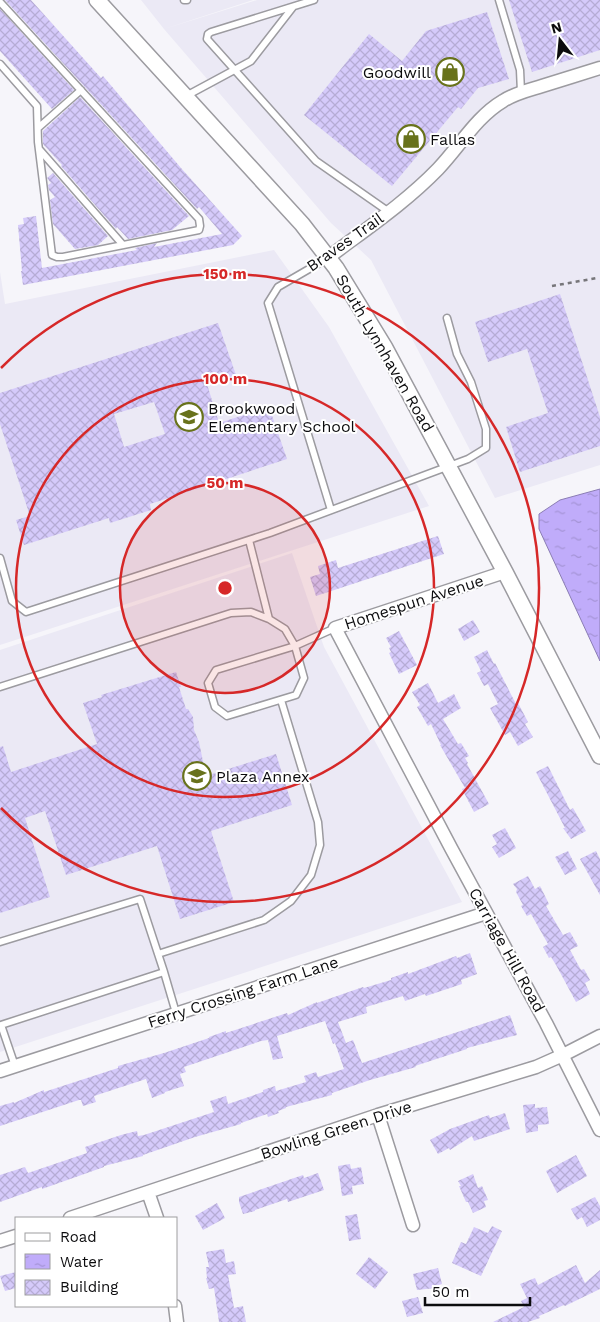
<svg xmlns="http://www.w3.org/2000/svg" width="600" height="1322" font-family="'Work Sans',sans-serif">
  <style>
    .built { fill: #ebe9f5 }
    .water { fill: url(#water-ripples); stroke: #8a7cb3 }
    .building { fill: url(#building-cross-hatch); fill-rule: evenodd }
    .lines { fill: none; stroke-linecap: round; stroke-linejoin: round }
    .service-casing { stroke: #9c9ba0; stroke-width: 9 }
    .minor-casing { stroke: #9c9ba0; stroke-width: 15 }
    .tertiary-casing { stroke: #9c9ba0; stroke-width: 18 }
    .path { stroke: #77767a; stroke-width: 2.5; stroke-dasharray: 4 4; stroke-linecap: butt }
    .service { stroke: #fff; stroke-width: 6 }
    .minor { stroke: #fff; stroke-width: 12 }
    .tertiary { stroke: #fff; stroke-width: 15 }
    .ring { fill: none; stroke: #d62828; stroke-width: 2.5 }
    .labels { text-anchor: middle; dominant-baseline: central; stroke-width: 4; stroke-linejoin: round; paint-order: stroke }
    .poi-label { font-size: 16px; fill: #0c0c0e; stroke: #fff; text-anchor: start }
    .street-label { font-size: 16px; fill: #0c0c0e; stroke: #fff }
    .centre { fill: #d62828; stroke: #fff; stroke-width: 2.5 }
    .ring-label { font-size: 15px; text-anchor: middle; font-weight: bold; fill: #d62828; stroke: #fff; stroke-width: 4; stroke-linejoin: round; paint-order: stroke }
  </style>
  <defs>
    <pattern id="water-ripples" width="26" height="14" patternUnits="userSpaceOnUse" patternTransform="scale(1.25)"><rect width="26" height="14" fill="#c0acfa"/><path d="M2 4q2-2 4 0t4 0M15 11q2-2 4 0t4 0" fill="none" stroke="#a493d5"/></pattern>
    <pattern id="building-cross-hatch" width="8" height="8" patternUnits="userSpaceOnUse" patternTransform="scale(1.25)"><rect width="8" height="8" fill="#d5cafa"/><path d="M0 0l8 8M0 8l8-8" fill="none" stroke="#b6acd5"/></pattern>
  </defs>
  <rect width="100%" height="100%" fill="#f6f5fa"/>
  <path class="built" d="M141 0H253L164 29Z
    M257 0H600V465L495 498 371 260 331 223 164 29Z
    M274 250 329 327 429 506 0 645V272L5 304Z
    M292 553 324 647 462 902 0 1052V650Z"/>
  <path class="water" d="M600 489V661L539 529V514L560 500Z"/>
  <path class="building" d="M5 0H31L101 78 103 76 181 168 242 236 233 245 23 285 21 271H22L18 225 24 224 23 218 36 216 42 268 137 250 135 248 157 243 154 247 222 234 199 207 197 209Z
    M509 0H600V50L532 72Z
    M0 9 74 90 52 109 0 51Z
    M487 12 509 79 478 88 461 109 458 107 392 186 304 115 369 34 402 61 426 31Z
    M80 97 189 216 172 230 128 239 117 227 116 229 61 166 62 165 43 144V131Z
    M53 173 108 236 98 245 75 249 53 224 50 200 55 197 49 190 48 185 51 183 47 178Z
    M560 294 600 417V446L520 472 506 427 548 413 527 349 488 362 475 322Z
    M218 323 236 375 207 384 219 423 269 407 287 459 150 504 151 510 110 523 109 518 24 545 16 520 30 516 0 424V393ZM154 402 165 434 124 447 114 414Z
    M438 536 444 554 316 596 310 577 320 574 318 566 336 560 338 568Z
    M473 620 480 632 464 641 458 629Z
    M399 631 417 665 399 674 389 653 391 652 389 648 391 647 386 638Z
    M487 650 494 664 495 663 516 704 518 703 528 722 525 724 533 737 518 746 510 732 505 735 490 708 498 704 488 684 484 686 477 673 481 671 474 657Z
    M176 672 181 687H179L186 709H188L193 717 194 730 199 742 206 776 276 754 292 805 211 831 234 902 180 919 157 846 66 875 45 811 25 818 50 897 0 913V747L3 746 11 772 97 744 83 703 102 697 101 695Z
    M428 683 438 703 454 694 461 708 443 719 458 744 461 743 469 756 465 758 468 763 467 764 489 804 474 812 462 789 465 788 440 745H441L431 724 428 726 417 707 420 705 412 692Z
    M548 766 570 810 573 808 586 831 571 839 563 828H565L536 772Z
    M505 828 516 848 499 858 492 847 497 844 492 835Z
    M568 851 577 869 565 875 555 857Z
    M596 851 600 859V895L580 859Z
    M528 876 535 889 540 886 549 904 546 906 563 935 570 932 578 946 570 950 581 970 584 969 590 980 585 983 590 994 576 1002 556 965 551 957 549 958 543 947 548 944 531 914 527 916 521 906 523 905 516 892 517 889 513 884Z
    M470 953 477 974 461 980 462 984 426 996 425 994 405 1001 403 996 366 1007 367 1013 338 1022 346 1043 353 1040 362 1063 510 1015 517 1035 467 1048V1049L415 1066 416 1067 370 1080 332 1093V1095L286 1107V1108L278 1111 279 1113 268 1117 267 1114 241 1123V1124L195 1137 143 1155V1156L104 1166V1167L42 1189V1187L0 1202V1175L25 1167 28 1173 87 1153 85 1147 121 1135 137 1131 138 1136 144 1135 214 1112 210 1101 226 1096 228 1104 263 1092V1090L275 1086 276 1091 306 1082 304 1076 316 1072 318 1077 344 1069 335 1043 333 1044 325 1021 277 1036 283 1058 273 1060 268 1040 261 1041 184 1067 186 1072 180 1074 184 1086 165 1092V1093L152 1098 146 1079 94 1096 96 1102 83 1106 81 1100H79L0 1126V1106L14 1102V1103L44 1090V1092L118 1068V1066L164 1053 209 1038V1037L226 1031V1033L287 1013 288 1015 317 1002V1003L363 987 364 988 391 980V978L408 972V974L456 956 457 958Z
    M535 1104V1108L547 1107 549 1124 538 1125V1131L526 1133 523 1105Z
    M505 1113 510 1129 474 1141 472 1136 450 1150 449 1148 438 1154 430 1140 450 1129 489 1115 490 1118Z
    M576 1155 587 1176 557 1193 546 1171Z
    M350 1164 351 1169 361 1167 364 1184 352 1186 353 1194 342 1196 338 1166Z
    M318 1173 324 1190 288 1202 287 1199 255 1210V1211L243 1214 239 1202V1197L303 1175 304 1178Z
    M473 1174 478 1188 482 1186 488 1200 484 1201 486 1207 473 1213 468 1202H466L459 1186H461L458 1181Z
    M595 1197 600 1206V1220L587 1227 582 1217 577 1220 571 1209Z
    M217 1203 225 1218 203 1230 195 1216Z
    M357 1214 361 1239 349 1241 345 1216Z
    M492 1226 502 1231 481 1276 452 1263 461 1242 466 1244 474 1227 488 1233Z
    M224 1249 226 1263 234 1261 236 1274 228 1275 234 1308 243 1306 246 1322H219L214 1288 209 1289 206 1278H207L206 1267H209L206 1252Z
    M369 1257 388 1272 375 1289 356 1274Z
    M576 1265 585 1283 600 1270V1289L569 1304 565 1306 564 1305 539 1316 540 1318 528 1322H493L524 1307 521 1301 527 1298 520 1284 535 1278 538 1285Z
    M438 1268 442 1284 435 1286 436 1288 417 1290 413 1274Z
    M16 1272V1288L5 1291 0 1276Z
    M418 1297 423 1313 407 1317 402 1301Z"/>
  <g class="lines">
    <defs>
      <path id="service" d="M184 0H187
        M314 0 211 32 208 34 207 39 316 161 389 212
        M499 0 520 70 521 92
        M0 2 199 219 200 226 199 230 63 257H57L52 255 38 142 37 106 0 64
        M186 96 251 61 293 7
        M38 128 81 90
        M39 149 123 245
        M328 258 278 287 268 303 331 510
        M0 558 12 601 26 612 270 533 468 459 486 448V429L471 382 457 354 447 318
        M269 619 285 629 295 646 335 628
        M295 646 304 678 296 695 227 716 215 707 208 683 216 670Z
        M0 687 231 613 251 612 269 619 249 540
        M0 942 140 899 164 972
        M158 954 264 920 291 901 311 875 320 845 318 822 281 700
        M15 1066 1 1025 164 972 176 1013"/>
      <path id="minor" d="M329 257C366 229 405 203 438 169 460 146 476 117 503 101 515 93 529 90 542 86 561 80 581 74 600 68
        M505 572 335 628 451 848 546 1023 600 1130
        M0 1071 486 913
        M378 1115 413 1225
        M148 1192 157 1218
        M70 1218 378 1115 536 1067 563 1055 600 1036
        M0 1241 16 1236
        M175 1306 177 1322"/>
      <path id="tertiary" d="M97 0 302 224 336 268 385 348 505 572 600 756"/>
    </defs>
    <use href="#service" class="service-casing"/>
    <use href="#minor" class="minor-casing"/>
    <use href="#tertiary" class="tertiary-casing"/>
    <path class="path" d="M552 286 597 278"/>
    <use href="#service" class="service"/>
    <use href="#minor" class="minor"/>
    <use href="#tertiary" class="tertiary"/>
  </g>
  <circle cx="225" cy="588" r="105" fill="#d62828" fill-opacity=".12"/>
  <g class="ring">
    <circle cx="225" cy="588" r="105"/>
    <circle cx="225" cy="588" r="209"/>
    <path d="M1 368A314 314 0 1 1 1 808"/>
  </g>
  <defs>
    <symbol id="shop-ring" viewBox="-11 -11 22 22"><circle r="9.5" fill="#fff" stroke="#68721b" stroke-width="1.5"/><path d="M-5-2.5h2.3a2.7 3.5 0 0 1 5.4 0H5L5.5 6h-11ZM-1.5-2.5h3a1.5 2.3 0 0 0-3 0Z" fill="#68721b"/></symbol>
    <symbol id="school-ring" viewBox="-11 -11 22 22"><circle r="9.5" fill="#fff" stroke="#68721b" stroke-width="1.5"/><path d="M0-5L7-2L0 1L-7-2ZM-4 1L0 2.5L4 1V4Q0 6-4 4Z" fill="#68721b"/></symbol>
  </defs>
  <g fill-rule="evenodd">
    <use href="#shop-ring" x="434" y="56" width="32" height="32"/>
    <use href="#shop-ring" x="395" y="123" width="32" height="32"/>
    <use href="#school-ring" x="173" y="401" width="32" height="32"/>
    <use href="#school-ring" x="181" y="760" width="32" height="32"/>
  </g>
  <g class="labels">
    <g class="poi-label">
      <text x="431" y="72" text-anchor="end">Goodwill</text>
      <text x="430" y="139">Fallas</text>
      <text x="208" y="408">Brookwood<tspan x="208" dy="18">Elementary School</tspan></text>
      <text x="216" y="776">Plaza Annex</text>
    </g>
    <g class="street-label">
      <text transform="translate(345 242) rotate(-35)">Braves Trail</text>
      <text transform="translate(385 353) rotate(60)">South Lynnhaven Road</text>
      <text transform="translate(414 602) rotate(-18)">Homespun Avenue</text>
      <text transform="translate(507 950) rotate(61)">Carriage Hill Road</text>
      <text transform="translate(243 992) rotate(-18)">Ferry Crossing Farm Lane</text>
      <text transform="translate(336 1130) rotate(-18)">Bowling Green Drive</text>
    </g>
  </g>
  <circle cx="225" cy="588" r="8" class="centre"/>
  <g class="ring-label">
    <text x="225" y="279">150 m</text>
    <text x="225" y="384">100 m</text>
    <text x="225" y="488">50 m</text>
  </g>
  <rect x="15" y="1217" width="162" height="90" fill="#ffffff" stroke="#9e9e9f"/>
  <rect x="25" y="1233" width="25" height="8" fill="#ffffff" stroke="#9e9e9f"/>
  <text x="60" y="1242" font-size="15" fill="#0c0c0e">Road</text>
  <rect x="25" y="1254" width="25" height="15" fill="url(#water-ripples)" stroke="#9e9e9f"/>
  <text x="60" y="1267" font-size="15" fill="#0c0c0e">Water</text>
  <rect x="25" y="1280" width="25" height="15" fill="url(#building-cross-hatch)" stroke="#9e9e9f"/>
  <text x="60" y="1292" font-size="15" fill="#0c0c0e">Building</text>
  <g transform="translate(560 40) rotate(344)" stroke="#ffffff" stroke-width="4" paint-order="stroke">
  <path d="M0-4L9 19L0 12L-9 19Z" fill="#0c0c0e"/>
  <text y="-8" font-size="14" font-weight="bold" text-anchor="middle" fill="#0c0c0e">N</text>
  </g>
  <path d="M425 1297v8h105v-8" fill="none" stroke="#0c0c0e" stroke-width="2.5"/>
  <text x="432" y="1297" font-size="15" fill="#0c0c0e" stroke="#ffffff" stroke-width="4" paint-order="stroke">50 m</text>
</svg>
